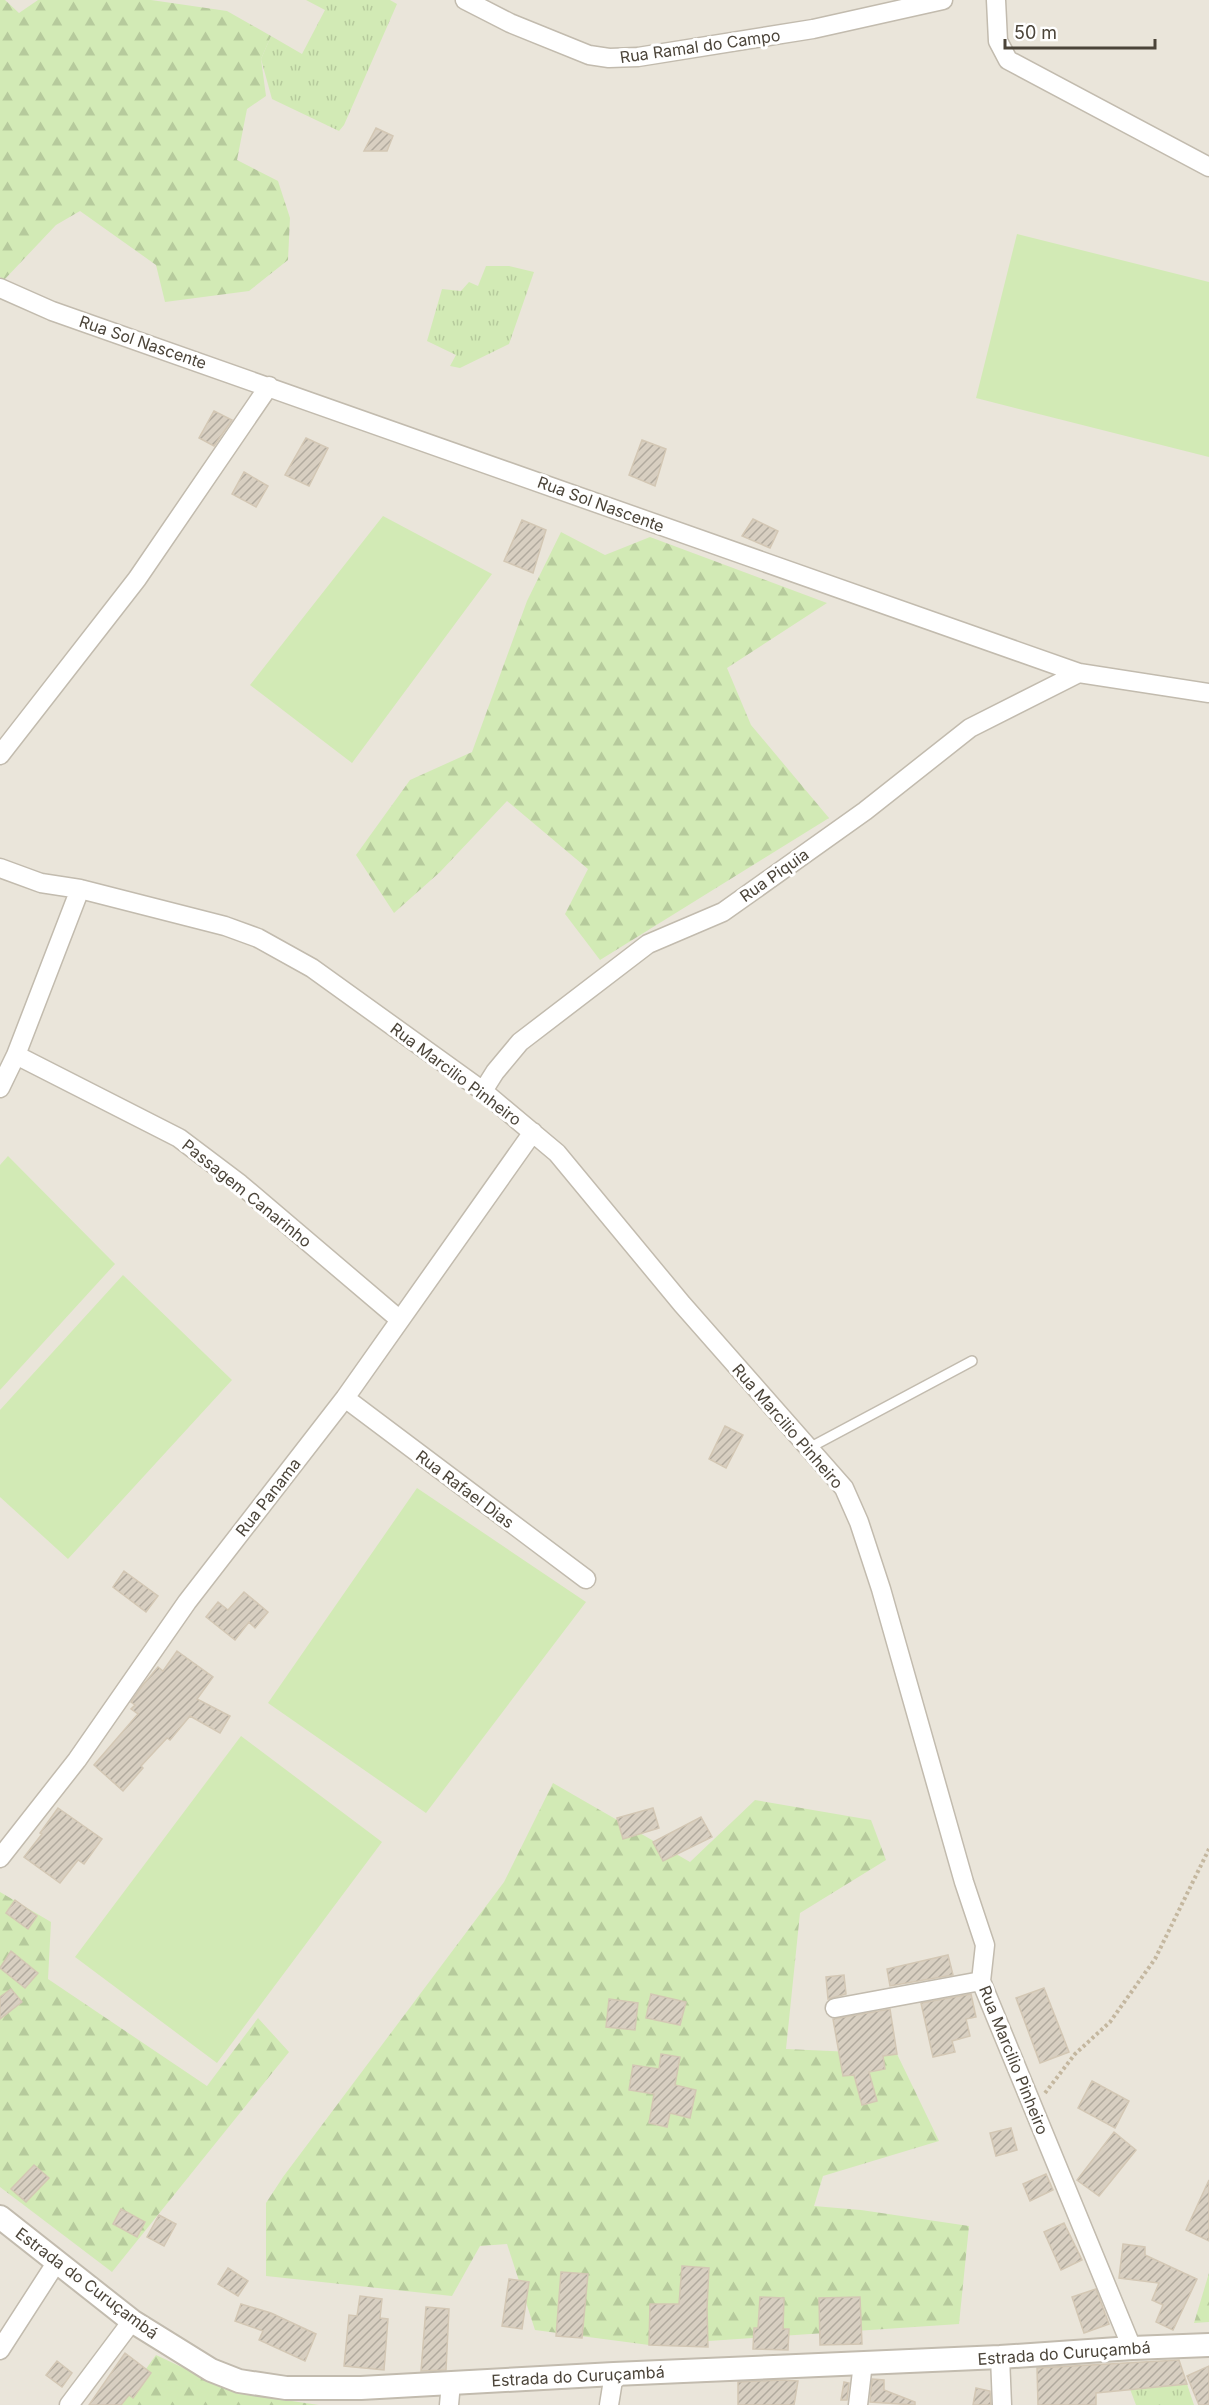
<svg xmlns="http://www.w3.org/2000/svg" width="1209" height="2405" font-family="Inter,sans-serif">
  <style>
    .residential { fill: #eae5da }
    .grass { fill: url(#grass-tufts) }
    .forest { fill: url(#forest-firs) }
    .pitch { fill: #d2eab5 }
    .building { fill: url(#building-hatch); stroke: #d3c7b4; stroke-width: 1.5 }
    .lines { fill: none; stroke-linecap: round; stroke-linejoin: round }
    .service-casing { stroke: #c2bbae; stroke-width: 12 }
    .minor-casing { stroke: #c2bbae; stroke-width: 21 }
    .tertiary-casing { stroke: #c2bbae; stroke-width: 26 }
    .path { stroke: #c4b79f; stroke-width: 4; stroke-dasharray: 3 3; stroke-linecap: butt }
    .service { stroke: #fff; stroke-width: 9 }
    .minor { stroke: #fff; stroke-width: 18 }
    .tertiary { stroke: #fff; stroke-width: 22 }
    .labels { text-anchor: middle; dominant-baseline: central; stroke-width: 6; stroke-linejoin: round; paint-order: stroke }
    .street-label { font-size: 16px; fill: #4b4439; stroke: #fff }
  </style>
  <defs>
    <pattern id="grass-tufts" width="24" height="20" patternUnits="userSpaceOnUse" patternTransform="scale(1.5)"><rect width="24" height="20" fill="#d2eab5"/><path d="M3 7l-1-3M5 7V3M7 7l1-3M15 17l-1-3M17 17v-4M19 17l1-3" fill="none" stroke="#b6ca9c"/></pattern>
    <pattern id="forest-firs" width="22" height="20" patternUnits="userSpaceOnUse" patternTransform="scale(1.5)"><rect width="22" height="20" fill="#d2eab5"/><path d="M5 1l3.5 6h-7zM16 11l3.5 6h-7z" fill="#b6ca9c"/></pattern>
    <pattern id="building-hatch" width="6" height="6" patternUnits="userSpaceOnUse" patternTransform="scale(1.5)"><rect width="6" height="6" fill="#d8cfc1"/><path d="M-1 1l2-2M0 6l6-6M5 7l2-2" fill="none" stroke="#b1aa9e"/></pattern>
  </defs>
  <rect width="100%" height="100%" fill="#f6f3ec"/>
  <path class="residential" d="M0 0H1209V2405H0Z"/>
  <path class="grass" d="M306 0H390L397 4 344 125 339 131 272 99 261 59 271 36 302 54 325 10Z
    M486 266H509L534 272 509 344 460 368 450 366 456 355 427 341 442 289 461 291 469 282 478 286Z
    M1187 2384 1194 2405H1136L1130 2389Z"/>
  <path class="forest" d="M0 0H5L19 13 38 0H151L227 11 271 36 261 59 266 96 247 109 237 160 278 181 290 218 288 260 249 291 165 302 156 265 80 211 56 225 4 280 0 277Z
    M561 532 605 555 650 537 827 603 727 668 751 725 829 818 600 960 565 914 588 869 507 801 440 872 394 913 356 855 410 780 472 752 527 601Z
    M553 1783 690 1862 755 1800 871 1820 886 1860 800 1913 786 2049 897 2054 939 2141 823 2176 814 2206 861 2210 969 2226 959 2324 649 2345 535 2330 507 2244 480 2246 452 2296 266 2276V2203L283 2177 504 1882Z
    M0 1892 51 1922 48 1979 207 2086 258 2018 289 2052 112 2272 0 2187Z
    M1209 2273V2322L1194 2323Z
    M156 2355 237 2393 319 2405H120Z"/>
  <path class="pitch" d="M1017 234 1209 282V457L976 398Z
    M383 516 492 574 352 763 250 685Z
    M8 1156 115 1264 0 1390V1165Z
    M123 1275 232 1380 68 1559 0 1497V1410Z
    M417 1488 586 1602 426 1813 268 1703Z
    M241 1736 382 1842 217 2063 75 1957Z"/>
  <path class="building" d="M376 128 393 136 387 151H364Z
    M214 411 232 420 214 446 199 438Z
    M306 438 328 448 309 486 285 475Z
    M642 440 666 449 655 486 629 475Z
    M244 472 268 486 256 507 232 494Z
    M753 519 778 531 770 548 742 536Z
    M522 520 546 530 533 573 504 561Z
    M725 1426 743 1435 726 1468 709 1459Z
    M124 1571 158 1596 146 1612 113 1587Z
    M244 1592 268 1612 255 1628 249 1622 235 1640 206 1617 218 1602 228 1610Z
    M177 1651 213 1677 197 1699 230 1716 220 1733 190 1716 170 1740 167 1738 141 1766 143 1768 123 1791 94 1765 138 1714 131 1709 135 1705 131 1702 142 1686 158 1667 163 1671Z
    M58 1808 102 1839 84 1864 78 1860 60 1883 24 1857 42 1834 40 1833Z
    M653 1808 659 1828 623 1839 617 1818Z
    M701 1817 712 1837 663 1861 653 1842Z
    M15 1900 37 1916 28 1929 6 1913Z
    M11 1951 38 1973 25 1988 0 1968Z
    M948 1955 953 1975 890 1986 887 1969Z
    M844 1975 846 1994 828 1999 826 1977Z
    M1044 1988 1069 2052 1040 2063 1016 1998Z
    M11 1989 22 2002 0 2019V1997Z
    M651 1994 686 2002 680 2025 646 2018Z
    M971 1994 976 2017 966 2019 970 2036 952 2041 955 2052 933 2057 921 2003Z
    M609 1999 638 2003 635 2030 606 2027Z
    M890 2009 897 2054 883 2056 885 2069 869 2072 877 2101 862 2105 854 2075 843 2076 833 2019Z
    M661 2054 680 2057 675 2085 696 2090 690 2118 670 2113 667 2127 649 2123 654 2094 629 2090 633 2065 659 2069Z
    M1092 2081 1129 2101 1115 2128 1078 2108Z
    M1011 2128 1017 2150 996 2156 990 2133Z
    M1114 2132 1136 2150 1099 2196 1077 2180Z
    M34 2165 49 2178 26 2202 11 2189Z
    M1046 2174 1053 2190 1030 2201 1023 2184Z
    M1209 2180V2241L1186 2230Z
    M121 2209 145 2222 137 2237 113 2224Z
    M159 2215 176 2224 164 2246 147 2237Z
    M1064 2223 1082 2260 1061 2270 1044 2232Z
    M1123 2244 1145 2247V2255L1197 2279 1173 2330 1156 2322 1163 2305 1152 2300 1159 2283 1119 2278Z
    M682 2266 709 2268 707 2308 708 2347 649 2345 650 2304H679Z
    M228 2268 248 2281 238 2296 218 2284Z
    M561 2272 588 2274 582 2338 556 2336Z
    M509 2279 529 2282 522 2329 502 2326Z
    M1096 2289 1109 2324 1084 2333 1072 2297Z
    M360 2296 382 2299 380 2318 388 2319 384 2370 344 2366 349 2315 357 2316Z
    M760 2297 784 2298 783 2329H789L788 2350 753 2349 754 2328H758Z
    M860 2297 862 2344 820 2345 819 2298Z
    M241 2304 271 2313 316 2334 305 2361 259 2340 263 2331 235 2321Z
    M426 2307 449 2309 446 2370 421 2371Z
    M125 2353 151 2373 133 2398 129 2395 121 2405H89Z
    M1179 2360 1187 2384 1096 2393V2405H1038L1037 2368Z
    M57 2361 72 2373 62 2387 46 2375Z
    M1209 2366V2405H1199L1187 2376Z
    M872 2379 884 2380V2390L915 2402V2405L870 2402Z
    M781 2380 798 2381 794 2405H738V2382Z
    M844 2382 849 2383 847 2400H841Z
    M976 2388 990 2391 991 2405H973Z"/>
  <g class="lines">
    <defs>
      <path id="service" d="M809 1448 972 1361"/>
      <path id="minor" d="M465 0 510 23 589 55 609 58 638 57 813 29 943 0
        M996 0 998 41 1008 60 1209 167
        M0 288 52 311 1079 673 1209 693
        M0 755 137 579 269 386
        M0 868 41 883 80 889 225 926 258 938 312 968 483 1091 557 1153 682 1304 844 1488 859 1522 881 1589 964 1882 985 1945 981 1981 1132 2348
        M16 1055 80 889
        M0 1088 16 1055 179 1138 240 1184 400 1320
        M483 1091 495 1072 520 1042 648 944 723 912 865 811 970 728 1079 673
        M345 1398 586 1579
        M0 1858 77 1760 187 1602 345 1398 533 1132
        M835 2008 981 1981
        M0 2350 56 2263
        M1000 2357 1002 2405
        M69 2405 132 2321
        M449 2405 451 2383
        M609 2405 614 2374
        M858 2405 863 2363"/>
      <path id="tertiary" d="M0 2217 132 2321 211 2370 239 2381 286 2388H361L614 2374 1000 2357 1132 2348 1209 2345"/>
    </defs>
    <use href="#service" class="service-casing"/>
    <use href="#minor" class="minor-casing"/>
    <use href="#tertiary" class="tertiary-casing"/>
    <path class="path" d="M1045 2093 1075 2054 1110 2022 1155 1959 1209 1849"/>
    <use href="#service" class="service"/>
    <use href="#minor" class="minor"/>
    <use href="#tertiary" class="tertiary"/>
  </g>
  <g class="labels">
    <g class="street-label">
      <text transform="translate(700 46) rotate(-8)">Rua Ramal do Campo</text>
      <text transform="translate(143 342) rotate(19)">Rua Sol Nascente</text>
      <text transform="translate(601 504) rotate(20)">Rua Sol Nascente</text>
      <text transform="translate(774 875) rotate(-35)">Rua Piquia</text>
      <text transform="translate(456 1074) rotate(37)">Rua Marcilio Pinheiro</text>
      <text transform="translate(247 1193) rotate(39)">Passagem Canarinho</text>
      <text transform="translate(788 1426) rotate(49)">Rua Marcilio Pinheiro</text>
      <text transform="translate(465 1489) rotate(37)">Rua Rafael Dias</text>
      <text transform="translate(268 1497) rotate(-52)">Rua Panama</text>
      <text transform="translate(1014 2060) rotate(68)">Rua Marcilio Pinheiro</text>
      <text transform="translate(87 2283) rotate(37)">Estrada do Curuçambá</text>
      <text transform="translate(1064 2353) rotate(-4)">Estrada do Curuçambá</text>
      <text transform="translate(578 2376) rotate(-3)">Estrada do Curuçambá</text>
    </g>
  </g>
  <path d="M1005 39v9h150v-9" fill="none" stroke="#4b4439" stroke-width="3"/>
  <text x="1014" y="39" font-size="18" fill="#4b4439" stroke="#ffffff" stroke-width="4.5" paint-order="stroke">50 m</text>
</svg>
